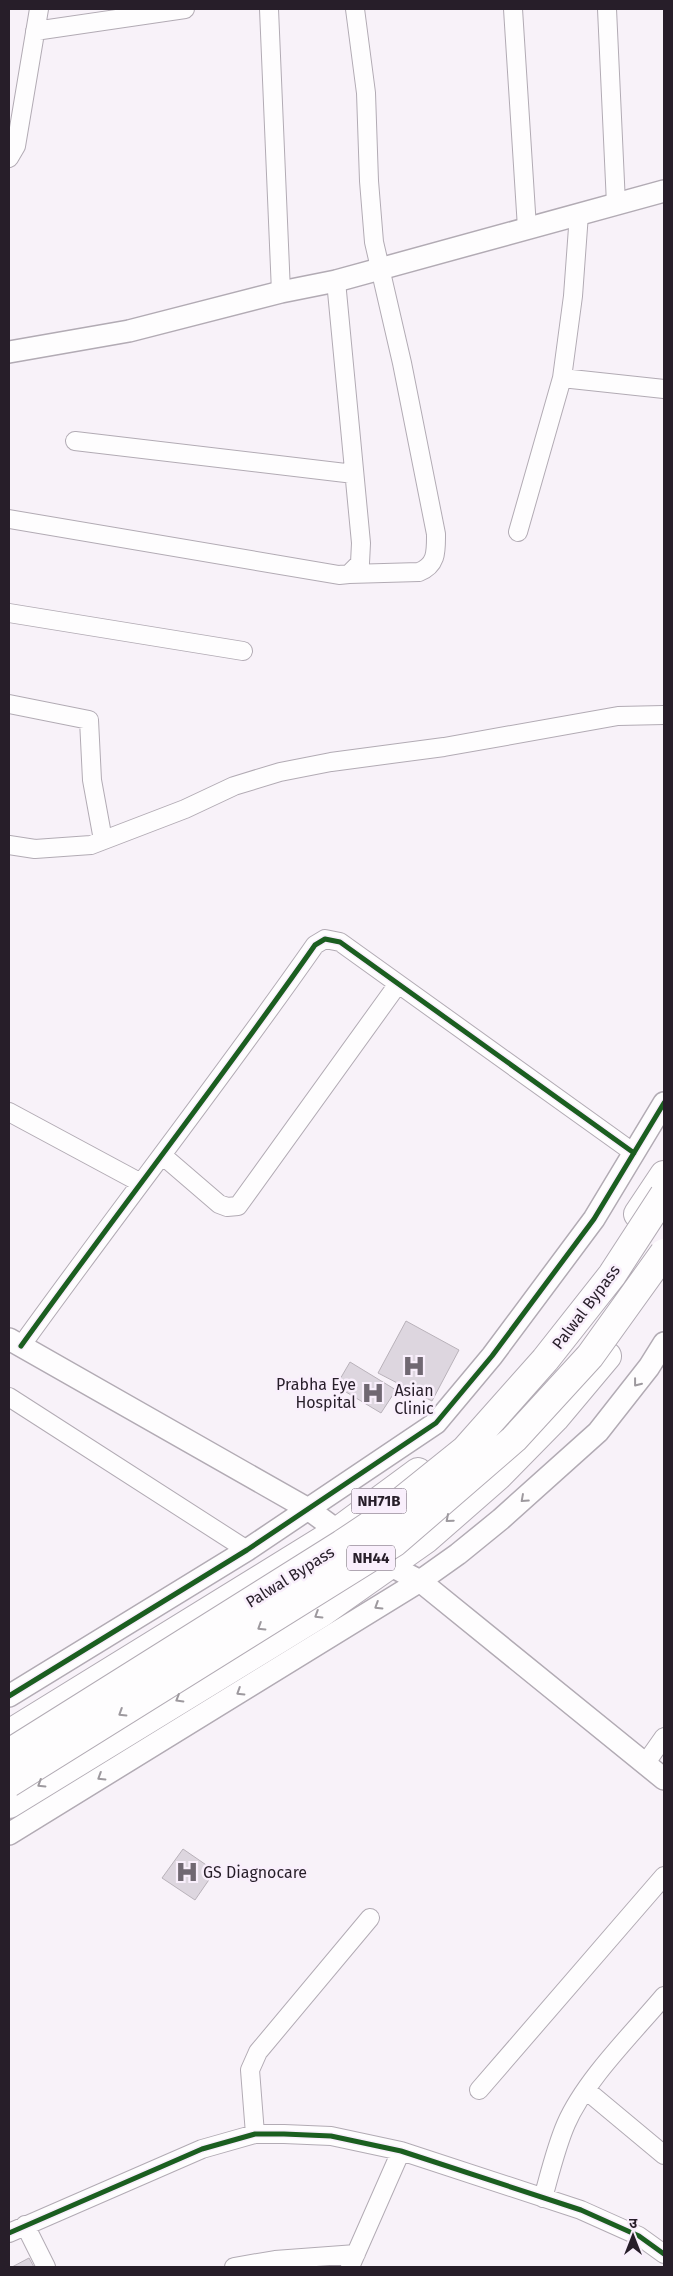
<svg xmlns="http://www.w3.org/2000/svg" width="673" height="2276" font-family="'Fira Sans','Noto Sans Devanagari',sans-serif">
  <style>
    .building { fill: #ddd6df; stroke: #b9b2ba }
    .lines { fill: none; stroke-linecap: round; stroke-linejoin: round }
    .minor-casing { stroke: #b2abb4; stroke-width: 20 }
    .tertiary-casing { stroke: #b2abb4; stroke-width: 24 }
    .trunk-casing { stroke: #b2abb4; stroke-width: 30 }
    .minor { stroke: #fefdfe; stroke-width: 18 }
    .tertiary { stroke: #fefdfe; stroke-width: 21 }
    .trunk { stroke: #fefdfe; stroke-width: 28 }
    .trunk-bridge-casing { stroke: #b2abb4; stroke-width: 30; stroke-linecap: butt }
    .trunk-bridge { stroke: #fefdfe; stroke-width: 28 }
    .cycleway-casing { stroke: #f9effc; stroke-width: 8 }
    .cycleway { stroke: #1b5e20; stroke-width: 5 }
    .oneway { stroke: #9d999e }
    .labels { text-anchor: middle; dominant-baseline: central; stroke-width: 5; stroke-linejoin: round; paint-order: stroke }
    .shield { fill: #f9effc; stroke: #665d68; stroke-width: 1 }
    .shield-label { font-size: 15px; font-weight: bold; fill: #271e29 }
    .street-label { font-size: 16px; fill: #271e29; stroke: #f9effc }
    .poi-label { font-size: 16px; fill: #271e29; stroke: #f9effc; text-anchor: end }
  </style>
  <rect width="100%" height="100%" fill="#f8f2f9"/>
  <path class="building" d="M406 1321 459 1350 432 1401 378 1373Z
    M350 1362 396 1390 381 1413 336 1386Z
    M183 1849 215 1871 195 1900 162 1878Z
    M29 2258 34 2267H12Z"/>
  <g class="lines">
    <defs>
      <path id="minor" d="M269 9 281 292
        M513 9 527 228
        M607 9 616 204
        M35 31 185 9
        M9 158 16 146 39 9
        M562 378 664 389
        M75 441 354 474
        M9 519 339 575 349 574 360 563 361 543 336 281
        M518 532 562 378 573 296 579 214
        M349 574 419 572C437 565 436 551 436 534L402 363 374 242 369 181 366 93 355 9
        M9 613 243 651
        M9 704 89 720 92 780 103 840
        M9 845 35 849 91 845 185 809 234 786 280 772 331 762 444 747 618 716 664 715
        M9 1112 141 1183
        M162 1155 219 1204 227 1207 238 1206 398 984
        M21 1346C118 1211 220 1081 315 945L325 939 340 942 634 1153
        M9 1397 247 1550
        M645 1764 664 1737
        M479 2090 664 1876
        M586 2090 664 2155
        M255 2134 250 2070 258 2052 370 1918
        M543 2198C550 2173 556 2147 566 2124 585 2080 633 2033 664 1996
        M25 2225 46 2267
        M9 2233 202 2149 255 2134H284L331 2136 401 2151 581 2210 639 2236 664 2254
        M234 2267 275 2260 356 2254
        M350 2267 401 2151"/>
      <path id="tertiary" d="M9 352 129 331 281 292 336 281 664 191
        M9 1339 308 1509 349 1539
        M378 1559 420 1581 664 1779
        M9 1696 247 1550 436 1423 492 1356 594 1219 664 1103
        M9 1834 420 1581 458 1554 501 1519 598 1432 649 1367 664 1343"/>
      <path id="trunk" d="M638 1214 664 1175
        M9 1734 338 1531 418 1472
        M9 1804 321 1613 426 1539 498 1476 555 1418 607 1356"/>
    </defs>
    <use href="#minor" class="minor-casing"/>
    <use href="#tertiary" class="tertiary-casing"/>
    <use href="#trunk" class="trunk-casing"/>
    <use href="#minor" class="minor"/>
    <use href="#tertiary" class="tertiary"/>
    <use href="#trunk" class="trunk"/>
    <defs>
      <path id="trunk-bridge" d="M9 1753 342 1544 378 1520 465 1450 545 1360 612 1275 664 1195
        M9 1783 395 1542 514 1439 590 1356 664 1253"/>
    </defs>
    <use href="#trunk-bridge" class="trunk-bridge-casing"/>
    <use href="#trunk-bridge" class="trunk-bridge"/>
    <defs>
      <path id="cycleway" d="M21 1346C118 1211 220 1081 315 945L325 939 340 942 634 1153
        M9 1696 247 1550 436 1423 492 1356 594 1219 664 1103
        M9 2233 202 2149 255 2134H284L331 2136 401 2151 581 2210 639 2236 664 2254"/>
    </defs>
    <use href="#cycleway" class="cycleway-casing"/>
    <use href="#cycleway" class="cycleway"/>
  </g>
  <defs><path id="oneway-chevron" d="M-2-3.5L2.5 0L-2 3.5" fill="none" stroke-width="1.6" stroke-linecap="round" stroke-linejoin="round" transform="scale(1.25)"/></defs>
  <g class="oneway">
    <use href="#oneway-chevron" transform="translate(637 1383) rotate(128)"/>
    <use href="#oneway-chevron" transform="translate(524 1499) rotate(138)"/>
    <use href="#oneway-chevron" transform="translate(449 1519) rotate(139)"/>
    <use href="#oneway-chevron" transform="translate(378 1606) rotate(148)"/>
    <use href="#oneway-chevron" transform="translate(318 1615) rotate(148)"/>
    <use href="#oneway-chevron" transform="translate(261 1627) rotate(148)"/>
    <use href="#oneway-chevron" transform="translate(240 1692) rotate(148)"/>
    <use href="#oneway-chevron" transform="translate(179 1699) rotate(149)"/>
    <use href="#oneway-chevron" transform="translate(122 1713) rotate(148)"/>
    <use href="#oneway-chevron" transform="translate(101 1777) rotate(148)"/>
    <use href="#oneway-chevron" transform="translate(41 1784) rotate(148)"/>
  </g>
  <defs>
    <symbol id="hospital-bare" viewBox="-9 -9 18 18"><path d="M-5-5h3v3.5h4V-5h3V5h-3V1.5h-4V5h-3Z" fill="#706872" stroke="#f9effc" stroke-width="2.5" paint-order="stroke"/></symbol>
  </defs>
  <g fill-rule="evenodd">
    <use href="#hospital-bare" x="398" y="1350" width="32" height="32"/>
    <use href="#hospital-bare" x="357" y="1377" width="32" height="32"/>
    <use href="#hospital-bare" x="171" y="1856" width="32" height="32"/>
  </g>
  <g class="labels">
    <g class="shield">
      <rect x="351.5" y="1488.5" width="55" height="25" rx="4"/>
      <rect x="347" y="1545.5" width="48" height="25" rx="4"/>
    </g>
    <g class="shield-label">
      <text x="379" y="1501">NH71B</text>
      <text x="371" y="1558">NH44</text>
    </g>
    <g class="street-label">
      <text transform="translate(586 1307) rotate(-53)">Palwal Bypass</text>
      <text transform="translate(290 1577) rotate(-32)">Palwal Bypass</text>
    </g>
    <g class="poi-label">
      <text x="356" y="1384">Prabha Eye<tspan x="356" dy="18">Hospital</tspan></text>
      <text x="414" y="1390" text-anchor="middle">Asian<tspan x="414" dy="18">Clinic</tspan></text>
      <text x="203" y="1872" text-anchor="start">GS Diagnocare</text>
    </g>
  </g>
  <rect width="673" height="2276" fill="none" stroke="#271e29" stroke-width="20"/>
  <g transform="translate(633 2236)" stroke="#f9effc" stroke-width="4" paint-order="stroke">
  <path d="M0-4L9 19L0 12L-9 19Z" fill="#271e29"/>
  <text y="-8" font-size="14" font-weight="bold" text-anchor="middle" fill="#271e29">उ</text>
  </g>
</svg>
